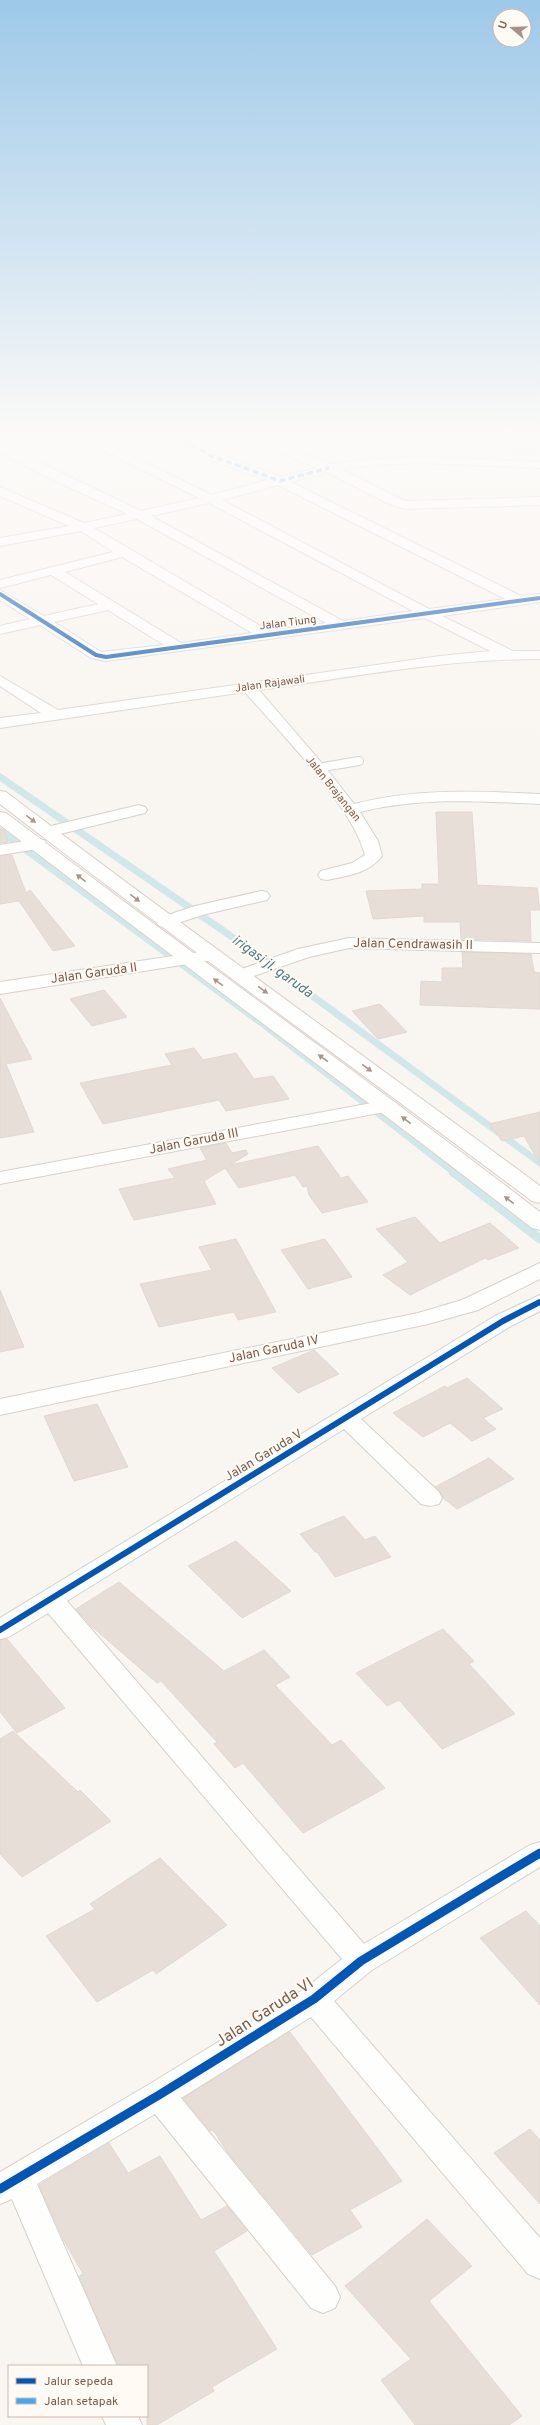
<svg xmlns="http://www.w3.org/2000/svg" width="540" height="2425" font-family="Overpass,sans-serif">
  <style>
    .green { fill: #e7f0db }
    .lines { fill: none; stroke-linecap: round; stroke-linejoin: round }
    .stream-far1 { stroke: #d0e8ea; stroke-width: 7 }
    .stream { stroke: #d0e8ea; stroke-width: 9 }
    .building { fill: #e6ded7; stroke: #e2d8d2 }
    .service-far1-casing { stroke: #d7d1cb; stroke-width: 8 }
    .service-casing { stroke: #d7d1cb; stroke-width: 10 }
    .minor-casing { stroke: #d7d1cb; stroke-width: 2 }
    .secondary-casing { stroke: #d9d2cb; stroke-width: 2 }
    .service-far1 { stroke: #fefefd; stroke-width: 6 }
    .service { stroke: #fefefd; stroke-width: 8 }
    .minor { fill: #fefefd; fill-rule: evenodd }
    .secondary { fill: #fefefd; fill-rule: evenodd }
    .quiet { stroke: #3fa9f5; stroke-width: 3.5; stroke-dasharray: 6 3.5; stroke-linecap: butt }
    .cycleway-far2-casing { stroke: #fffaf3; stroke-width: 5.5 }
    .cycleway-far1-casing { stroke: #fffaf3; stroke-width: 9 }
    .cycleway-casing { stroke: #fffaf3; stroke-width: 12 }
    .cycleway-far2 { stroke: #0057b8; stroke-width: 4 }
    .cycleway-far1 { stroke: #0057b8; stroke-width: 6 }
    .cycleway { stroke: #0057b8; stroke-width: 9 }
    .oneway { fill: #a8958b }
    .labels { text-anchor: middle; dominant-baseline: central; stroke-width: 4; stroke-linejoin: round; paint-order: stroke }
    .far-street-label { font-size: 11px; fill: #7a5c4d; stroke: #fffaf3 }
    .street-label { font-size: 13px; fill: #7a5c4d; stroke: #fffaf3 }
    .water-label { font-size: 14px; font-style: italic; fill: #437c86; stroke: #fffaf3 }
    .near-street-label { font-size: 16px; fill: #7a5c4d; stroke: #fffaf3 }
  </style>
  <rect width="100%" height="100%" fill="#f9f5f0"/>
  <path class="green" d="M509 441H540V462L514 461Z"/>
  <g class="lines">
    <path class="stream-far1" d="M0 777 228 934 540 1163
      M0 831 263 1024 455 1173"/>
    <path class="stream" d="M453 1172 540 1239"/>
  </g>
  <path class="building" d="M436 812H472L477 885 537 888 540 910H530L531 941 461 939 460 922H424V916L373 919 366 891 422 889V884H439Z
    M0 829 4 830 8 842 0 843Z
    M12 855 26 893 30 890 75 946 53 951 19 901 0 904V856Z
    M462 952 531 954 534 972 540 973V1009L420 1005 421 981 442 982V968H463Z
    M104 990 127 1017 92 1026 70 999Z
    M0 998 32 1059 6 1064 34 1132 0 1138Z
    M380 1004 407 1032 378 1039 352 1011Z
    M194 1048 203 1060 236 1053 254 1079 273 1076 289 1099 226 1111 219 1100 103 1124 80 1083 172 1065 165 1054Z
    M540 1112V1164L524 1136 502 1141 489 1124Z
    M226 1143 232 1153 246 1150 248 1154 230 1165 318 1146 341 1178 348 1176 368 1202 322 1213 309 1195 307 1186 303 1187 295 1175 239 1188 225 1168 204 1181 216 1204 134 1220 119 1189 175 1178 168 1169 207 1160 200 1148Z
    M415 1217 440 1243 490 1223 519 1248 488 1260 485 1258 410 1295 383 1275 408 1262 376 1229Z
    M236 1239 276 1312 238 1320 234 1312 159 1327 140 1284 212 1270 199 1247Z
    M325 1239 352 1277 308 1289 281 1250Z
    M0 1290 24 1347 0 1352Z
    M314 1350 339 1374 298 1393 272 1368Z
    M467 1378 503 1409 483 1418 496 1429 472 1441 450 1423 423 1437 393 1413 445 1386 447 1388Z
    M97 1404 128 1467 74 1481 44 1416Z
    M489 1458 514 1479 457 1509 443 1498 435 1487Z
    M344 1516 365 1540 375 1536 391 1557 335 1577 317 1552H315L300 1534Z
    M236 1541 291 1591 242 1618 188 1566Z
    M119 1582 224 1671 264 1650 290 1677 275 1685 332 1745 341 1740 385 1788 303 1833 243 1763 235 1768 214 1744 217 1742 161 1681 157 1683 90 1625 76 1609Z
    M443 1629 474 1661 469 1664 515 1714 442 1749 399 1700 387 1706 356 1673Z
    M7 1639 65 1708 17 1733 0 1712V1640Z
    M13 1731 78 1792 80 1790 111 1821 22 1877 0 1854V1739Z
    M160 1858 227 1925 156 1974 153 1970 97 2002 46 1936 95 1909 90 1904Z
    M526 1911 540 1926V2005L480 1938Z
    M290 2032 402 2181 350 2210 362 2227 312 2255 228 2153 213 2130 210 2131 183 2098Z
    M530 2129 540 2140V2204L494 2153Z
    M109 2143 128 2173 160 2156 201 2220 227 2206 247 2231 214 2251 277 2349 212 2387 214 2391 157 2425H147V2366H118L79 2276 83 2274 63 2239 39 2185Z
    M427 2219 472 2266 429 2301 522 2416 509 2425H415L381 2380 411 2359 345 2286Z"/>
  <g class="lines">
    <defs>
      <path id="service-far1" d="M329 468C396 455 472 462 540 465"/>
      <path id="service" d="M317 768 359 761"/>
      <path id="minor" d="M84 441H100L212 495 267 480 208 459 177 441H193L216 453 281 477 316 468 254 441H271L333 465 405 501 540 497V505L404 509 387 503 327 472 291 482 521 596 540 594V602L442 616 513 651H540V659C445 659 352 677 259 690L326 768 354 804C416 788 477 791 540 794V804C480 801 419 797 360 812L378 841 382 856C370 873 346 876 327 880L321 879 318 875 321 871 352 863 365 855C352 805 280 733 245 692L0 728V718L41 713 0 686V676L58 710 440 656 490 651 425 618 106 661 91 658 40 625 0 634V626L30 619 0 600V590L44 616 98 604 51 575 0 588V580L113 552 81 531 0 546V538L69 526 0 496V487L84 523 127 514 49 478 0 452V443L141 511 199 498ZM278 485 505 599 429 609 222 500ZM209 503 413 611 343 621 151 516ZM137 519 326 623 269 631 94 528ZM122 557 252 633 181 643 65 572ZM108 610 164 645 101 652 54 622Z
        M139 805 145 807 147 810 145 813 48 837 42 836 40 832 42 828Z
        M38 839 44 840 46 844 44 848 0 855V845Z
        M261 891 267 892 270 896 267 900 206 914 165 927 159 926 156 922 159 918 195 906Z
        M349 938 540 943V953L349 948 309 957 242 980 236 979 233 975 236 971 298 949Z
        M213 950 219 951 222 955 219 959 0 994V982Z
        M388 1100 395 1102 398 1106 395 1110 0 1184V1172Z
        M540 1263V1279L478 1310 428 1324 0 1415V1399L418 1313 462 1300Z
        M540 1295V1311L511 1326 361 1419 439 1492 442 1498 439 1504 430 1506 421 1504 344 1429 67 1601 364 1944 530 1845 540 1842V1867L372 1970 334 2001 540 2238V2279L528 2274 311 2017 181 2098 335 2286 340 2297 335 2308 323 2313 311 2308 155 2114 37 2184 117 2366H83L12 2199 0 2204V2172L148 2085 303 1990 342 1959 48 1613 9 1637 0 1639V1618L495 1316Z
        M102 2416H138L142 2425H106Z"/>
      <path id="secondary" d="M0 791 6 792C182 926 362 1054 540 1186V1203L532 1201C355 1068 175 939 0 804Z
        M0 812 6 813C183 947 364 1077 540 1212V1230L532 1228C356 1092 177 960 0 825Z"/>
    </defs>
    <use href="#service-far1" class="service-far1-casing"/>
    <use href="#service" class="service-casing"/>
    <use href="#minor" class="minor-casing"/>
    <use href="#secondary" class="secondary-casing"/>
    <use href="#service-far1" class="service-far1"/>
    <use href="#service" class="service"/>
    <use href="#minor" class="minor"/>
    <use href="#secondary" class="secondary"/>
    <path class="quiet" d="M183 441 212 456 280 481 329 468"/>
    <defs>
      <path id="cycleway-far2" d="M0 594 96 655 106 657 540 598"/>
      <path id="cycleway-far1" d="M0 1630 503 1321 540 1302"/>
      <path id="cycleway" d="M0 2189 159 2095 314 1999 361 1961 540 1853"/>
    </defs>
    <use href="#cycleway-far2" class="cycleway-far2-casing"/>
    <use href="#cycleway-far1" class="cycleway-far1-casing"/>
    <use href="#cycleway" class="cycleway-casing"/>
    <use href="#cycleway-far2" class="cycleway-far2"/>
    <use href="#cycleway-far1" class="cycleway-far1"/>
    <use href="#cycleway" class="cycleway"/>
  </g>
  <defs><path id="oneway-solid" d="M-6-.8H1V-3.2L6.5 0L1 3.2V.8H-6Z"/></defs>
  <g class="oneway">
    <use href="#oneway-solid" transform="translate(31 819) rotate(37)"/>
    <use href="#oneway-solid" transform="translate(81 878) rotate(-142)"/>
    <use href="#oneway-solid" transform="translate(135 898) rotate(38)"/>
    <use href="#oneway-solid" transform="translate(218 982) rotate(-144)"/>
    <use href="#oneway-solid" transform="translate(263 990) rotate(36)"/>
    <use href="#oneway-solid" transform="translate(323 1058) rotate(-144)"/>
    <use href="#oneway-solid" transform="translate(367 1068) rotate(36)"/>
    <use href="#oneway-solid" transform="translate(406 1120) rotate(-142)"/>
    <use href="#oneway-solid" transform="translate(509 1200) rotate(-143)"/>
  </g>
  <linearGradient id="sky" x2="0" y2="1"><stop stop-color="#9ec9e9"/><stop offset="0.56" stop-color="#fcfaf8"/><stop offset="1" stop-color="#fcfaf8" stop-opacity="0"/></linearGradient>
  <rect width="540" height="781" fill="url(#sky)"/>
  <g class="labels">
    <g class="far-street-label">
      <text transform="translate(288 623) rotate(-7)">Jalan Tiung</text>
      <text transform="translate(270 684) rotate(-8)">Jalan Rajawali</text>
      <text transform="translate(333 789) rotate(51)">Jalan Brajangan</text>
    </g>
    <g class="street-label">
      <text transform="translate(413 945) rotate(1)">Jalan Cendrawasih II</text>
      <text transform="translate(94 974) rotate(-8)">Jalan Garuda II</text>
      <text transform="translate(194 1142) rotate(-11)">Jalan Garuda III</text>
      <text transform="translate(274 1350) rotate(-12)">Jalan Garuda IV</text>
      <text transform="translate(264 1456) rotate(-31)">Jalan Garuda V</text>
    </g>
    <g class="water-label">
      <text transform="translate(272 967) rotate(36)">irigasi jl. garuda</text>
    </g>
    <g class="near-street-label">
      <text transform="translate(265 2013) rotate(-33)">Jalan Garuda VI</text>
    </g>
  </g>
  <rect x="8" y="2365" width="140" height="52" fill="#fffaf3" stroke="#cabbb1"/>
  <rect x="16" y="2378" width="20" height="6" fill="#0057b8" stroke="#cabbb1"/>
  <text x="44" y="2385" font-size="12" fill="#7a5c4d">Jalur sepeda</text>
  <rect x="16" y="2398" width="20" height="6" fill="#3fa9f5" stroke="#cabbb1"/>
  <text x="44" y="2405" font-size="12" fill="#7a5c4d">Jalan setapak</text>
  <g transform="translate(512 28) rotate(289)"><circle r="19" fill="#fffaf3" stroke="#cabbb1"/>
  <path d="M0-3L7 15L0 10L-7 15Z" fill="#a69286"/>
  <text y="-6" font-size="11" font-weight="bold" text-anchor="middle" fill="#7a5c4d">U</text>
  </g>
</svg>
